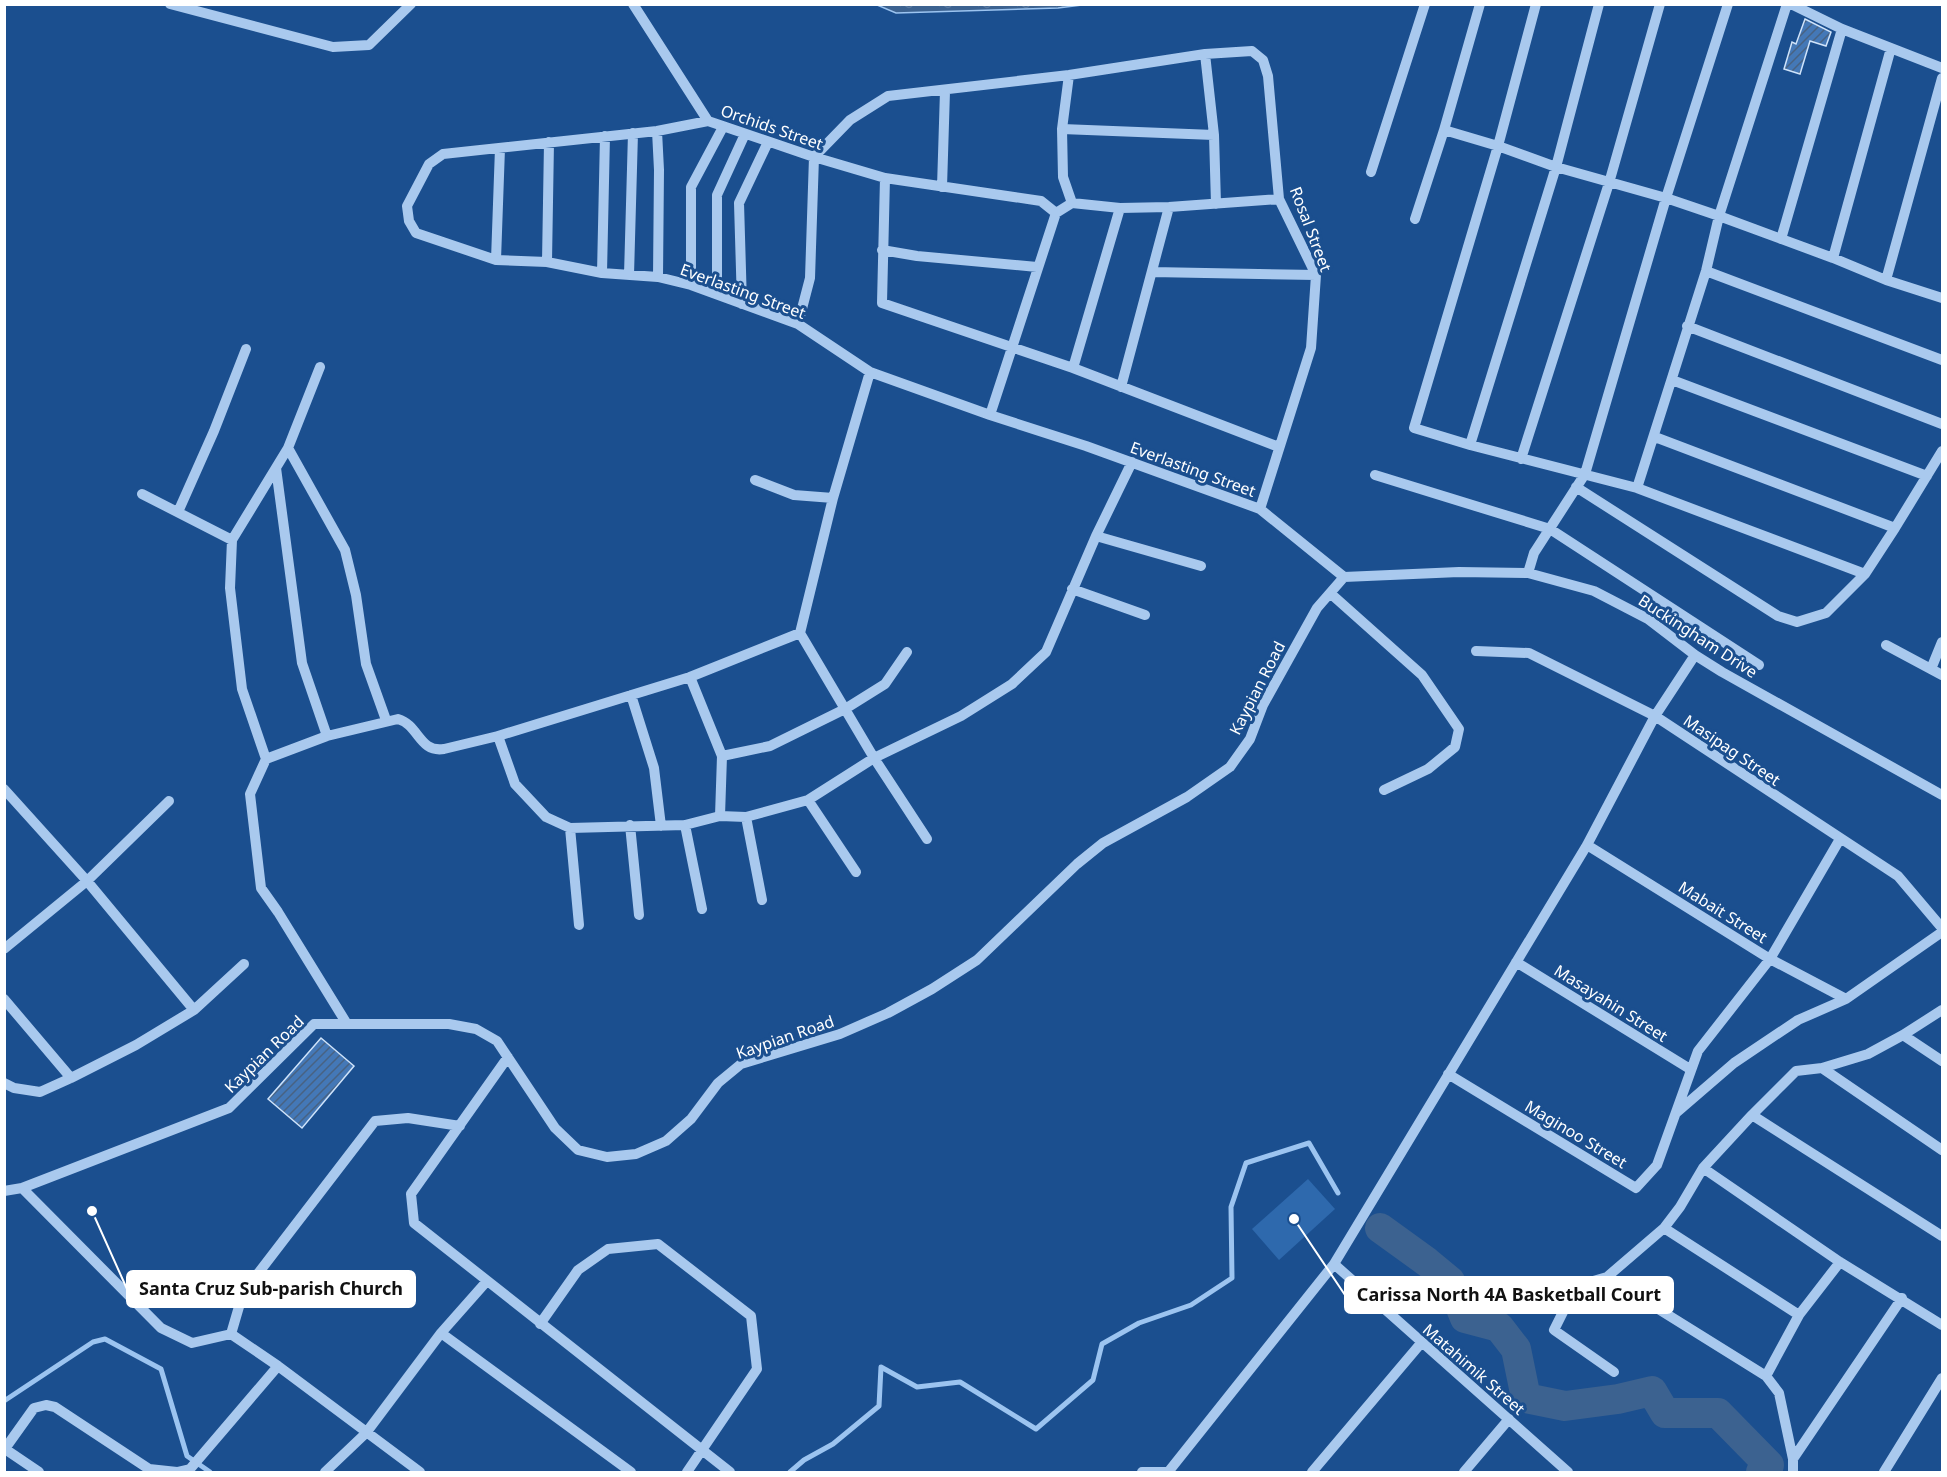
<svg xmlns="http://www.w3.org/2000/svg" width="1947" height="1477" font-family="'Noto Sans',sans-serif">
  <style>
    .garden { fill: #2e69ad }
    .water { fill: url(#water-ripples); stroke: #9cc4f0; stroke-width: 1.5 }
    .lines { fill: none; stroke-linecap: round; stroke-linejoin: round }
    .stream { stroke: #9cc4f0; stroke-width: 5 }
    .river { stroke: #3c6290; stroke-width: 30 }
    .building { fill: url(#building-hatch); stroke: #cfe3fa; stroke-width: 1.5 }
    .minor { stroke: #a9c9ee; stroke-width: 10 }
    .labels { text-anchor: middle; dominant-baseline: central; stroke-width: 6; stroke-linejoin: round; paint-order: stroke }
    .street-label { font-size: 16px; fill: #fff; stroke: #1b4f8f }
    .leader { fill: none; stroke: #fff; stroke-width: 2 }
    .callout-dot { fill: #fff; stroke: #1b4f8f; stroke-width: 2 }
    .callout { fill: #fff; stroke: #fff; stroke-width: 2 }
    .callout-label { font-size: 18px; text-anchor: middle; font-weight: bold; fill: #111 }
  </style>
  <defs>
    <pattern id="water-ripples" width="26" height="14" patternUnits="userSpaceOnUse" patternTransform="scale(1.5)"><rect width="26" height="14" fill="#3c6290"/><path d="M2 4q2-2 4 0t4 0M15 11q2-2 4 0t4 0" fill="none" stroke="#597aa1"/></pattern>
    <pattern id="building-hatch" width="6" height="6" patternUnits="userSpaceOnUse" patternTransform="scale(1.5)"><rect width="6" height="6" fill="#4478b7"/><path d="M-1 1l2-2M0 6l6-6M5 7l2-2" fill="none" stroke="#486282"/></pattern>
  </defs>
  <rect width="100%" height="100%" fill="#1b4f8f"/>
  <path class="garden" d="M1308 1179 1335 1209 1279 1260 1252 1229Z"/>
  <path class="water" d="M877 5 878 4 1082 5 1058 8 896 13Z"/>
  <g class="lines">
    <path class="stream" d="M4 1401 93 1342 105 1339 161 1369 187 1456 210 1472
      M790 1472 804 1460 833 1444 879 1406 881 1367 917 1387 960 1382 1036 1429 1093 1380 1102 1344 1139 1323 1191 1305 1232 1278 1231 1207 1246 1163 1309 1143 1338 1193"/>
    <path class="river" d="M1380 1228 1427 1262 1450 1281 1465 1318 1499 1327 1516 1349 1526 1398 1565 1406 1618 1399 1652 1391 1665 1413H1718L1769 1465 1761 1472"/>
  </g>
  <path class="building" d="M1805 19 1831 32 1826 46 1810 41 1800 74 1784 69 1792 42 1796 44Z
    M321 1038 354 1066 302 1128 268 1099Z"/>
  <g class="lines">
    <path class="minor" d="M170 4 333 47 369 45 411 4
      M633 4 708 121
      M1536 4 1498 146 1414 428 1470 445 1637 488 1865 574
      M1791 4 1842 29 1942 68
      M1205 54 1214 135 1216 204
      M1069 75 1062 129 1063 177 1072 203
      M1062 129 1214 135
      M1444 130 1498 146 1556 167 1666 198 1719 216 1833 258 1886 280 1942 298
      M657 131 659 170 658 277
      M1371 172 1425 4
      M885 178 882 303 1073 368 1279 447
      M942 187 945 91
      M1072 203 1120 208 1169 207 1279 199
      M1056 213 1041 201 885 178 814 157 708 121 657 131 443 154 429 164 407 206 409 221 416 233 496 260 547 262 602 273 658 277 691 285 798 324 870 372 990 415 1086 446 1260 509 1344 577
      M1415 219 1444 130 1480 4
      M1781 239 1842 29
      M882 250 917 256 1037 267
      M1833 258 1891 48
      M496 260 500 148
      M547 262 549 142
      M1706 271 1942 360
      M1152 272 1316 275
      M602 273 605 136
      M629 275 633 133
      M1886 280 1942 78
      M691 285V187L723 127
      M717 294V195L745 134
      M742 304 739 203 768 142
      M798 324 810 278 814 157 850 120 888 96 1069 75 1205 54 1252 51 1263 60 1268 76 1279 199 1316 275 1311 348 1260 509
      M1687 326 1942 424
      M1073 368 1120 208
      M1672 380 1927 476
      M1121 387 1169 207
      M990 415 1056 213 1072 203
      M1655 437 1895 528
      M1470 445 1556 167 1599 4
      M288 448 345 550 356 595 366 664 386 720
      M1521 459 1609 183 1660 4
      M276 468 302 663 327 736
      M1375 475 1550 529 1759 665
      M755 480 794 495 833 498
      M1576 487 1778 616 1797 622 1826 613 1865 574 1895 528 1942 451
      M1637 488 1706 271 1719 216 1787 4
      M142 494 232 540 230 588 242 689 266 759 327 736 398 719C419 725 419 753 444 749L498 736 690 677 800 633 833 498 870 372
      M178 512 214 431 246 349
      M1096 536 1201 566
      M232 540 288 448 320 367
      M1528 573 1534 553 1585 474 1666 198 1728 4
      M1344 577 1459 572 1528 573 1594 591 1648 619 1695 655 1722 672 1942 795
      M1072 589 1145 615
      M1330 593 1422 675 1459 729 1455 747 1428 769 1384 790
      M800 633 874 758 927 839
      M1886 645 1942 675
      M1476 651 1529 653 1655 716 1898 876 1942 928
      M1931 669 1942 642
      M690 677 722 756 720 816
      M631 695 654 768 661 826
      M498 736 515 784 546 817 570 828 685 825 720 816 746 817 808 800 874 758 961 716 1012 684 1046 652 1096 536 1132 462
      M722 756 770 746 845 709 885 684 907 652
      M266 759 250 794 261 888 278 912 347 1024
      M4 789 87 881 194 1010
      M808 800 856 872
      M746 817 762 900
      M630 825 639 915
      M685 825 702 909
      M570 828 579 925
      M1587 845 1770 959 1846 999
      M4 949 87 881 169 801
      M1516 962 1690 1069
      M4 999 71 1078
      M1903 1035 1942 1061
      M508 1057 411 1194 414 1223 730 1472
      M1822 1068 1942 1150
      M1448 1074 1636 1188 1657 1165 1698 1051 1770 959 1840 839
      M4 1083 14 1088 40 1092 71 1078 136 1045 194 1010 244 964
      M1676 1113 1734 1063 1798 1020 1846 999 1942 932
      M1752 1115 1942 1236
      M1703 1168 1840 1262 1942 1325
      M22 1188 161 1328 192 1343 231 1334 278 1366 420 1472
      M4 1191 22 1188 229 1108 314 1024H449L476 1029 497 1041 555 1128 578 1150 607 1157 636 1154 666 1141 691 1119 718 1083 741 1064 840 1034 888 1013 932 989 977 960 1077 864 1103 843 1187 797 1230 767 1250 739 1263 705 1317 608 1344 577
      M1664 1228 1799 1315
      M1334 1264 1568 1472
      M1607 1277 1766 1376 1779 1393 1793 1459V1472
      M540 1324 578 1270 608 1249 658 1244 751 1316 757 1369 687 1472
      M441 1333 631 1472
      M231 1334 243 1293 375 1121 408 1118 460 1126
      M1614 1372 1554 1330 1576 1286 1607 1277 1664 1228 1680 1207 1703 1168 1752 1115 1796 1071 1822 1068 1868 1054 1903 1035 1942 1010
      M1766 1376 1799 1315 1840 1262
      M5 1449 39 1472
      M4 1450 34 1408 46 1405 55 1407 149 1469 177 1472 190 1469 278 1366
      M1793 1459 1902 1298
      M1169 1471 1334 1264 1587 845 1655 716 1695 655
      M325 1472 366 1433 441 1333 487 1281
      M1142 1472H1170
      M1312 1472 1422 1342
      M1464 1472 1509 1419
      M1884 1472 1942 1378"/>
  </g>
  <g class="labels">
    <g class="street-label">
      <text transform="translate(772 127) rotate(19)">Orchids Street</text>
      <text transform="translate(1311 229) rotate(69)">Rosal Street</text>
      <text transform="translate(743 291) rotate(20)">Everlasting Street</text>
      <text transform="translate(1193 469) rotate(20)">Everlasting Street</text>
      <text transform="translate(1698 636) rotate(33)">Buckingham Drive</text>
      <text transform="translate(1257 688) rotate(-63)">Kaypian Road</text>
      <text transform="translate(1732 750) rotate(34)">Masipag Street</text>
      <text transform="translate(1723 912) rotate(32)">Mabait Street</text>
      <text transform="translate(1611 1003) rotate(32)">Masayahin Street</text>
      <text transform="translate(785 1037) rotate(-19)">Kaypian Road</text>
      <text transform="translate(264 1054) rotate(-44)">Kaypian Road</text>
      <text transform="translate(1576 1134) rotate(31)">Maginoo Street</text>
      <text transform="translate(1474 1369) rotate(41)">Matahimik Street</text>
    </g>
  </g>
  <path class="leader" d="M92 1211L127 1289M1294 1219L1345 1295"/>
  <g class="callout-dot">
    <circle cx="92" cy="1211" r="6"/>
    <circle cx="1294" cy="1219" r="6"/>
  </g>
  <g class="callout">
    <rect x="127" y="1271" width="288" height="36" rx="6"/>
    <rect x="1345" y="1277" width="328" height="36" rx="6"/>
  </g>
  <g class="callout-label">
    <text x="271" y="1295">Santa Cruz Sub-parish Church</text>
    <text x="1509" y="1301">Carissa North 4A Basketball Court</text>
  </g>
  <rect width="1947" height="1477" fill="none" stroke="#ffffff" stroke-width="12"/>
</svg>
